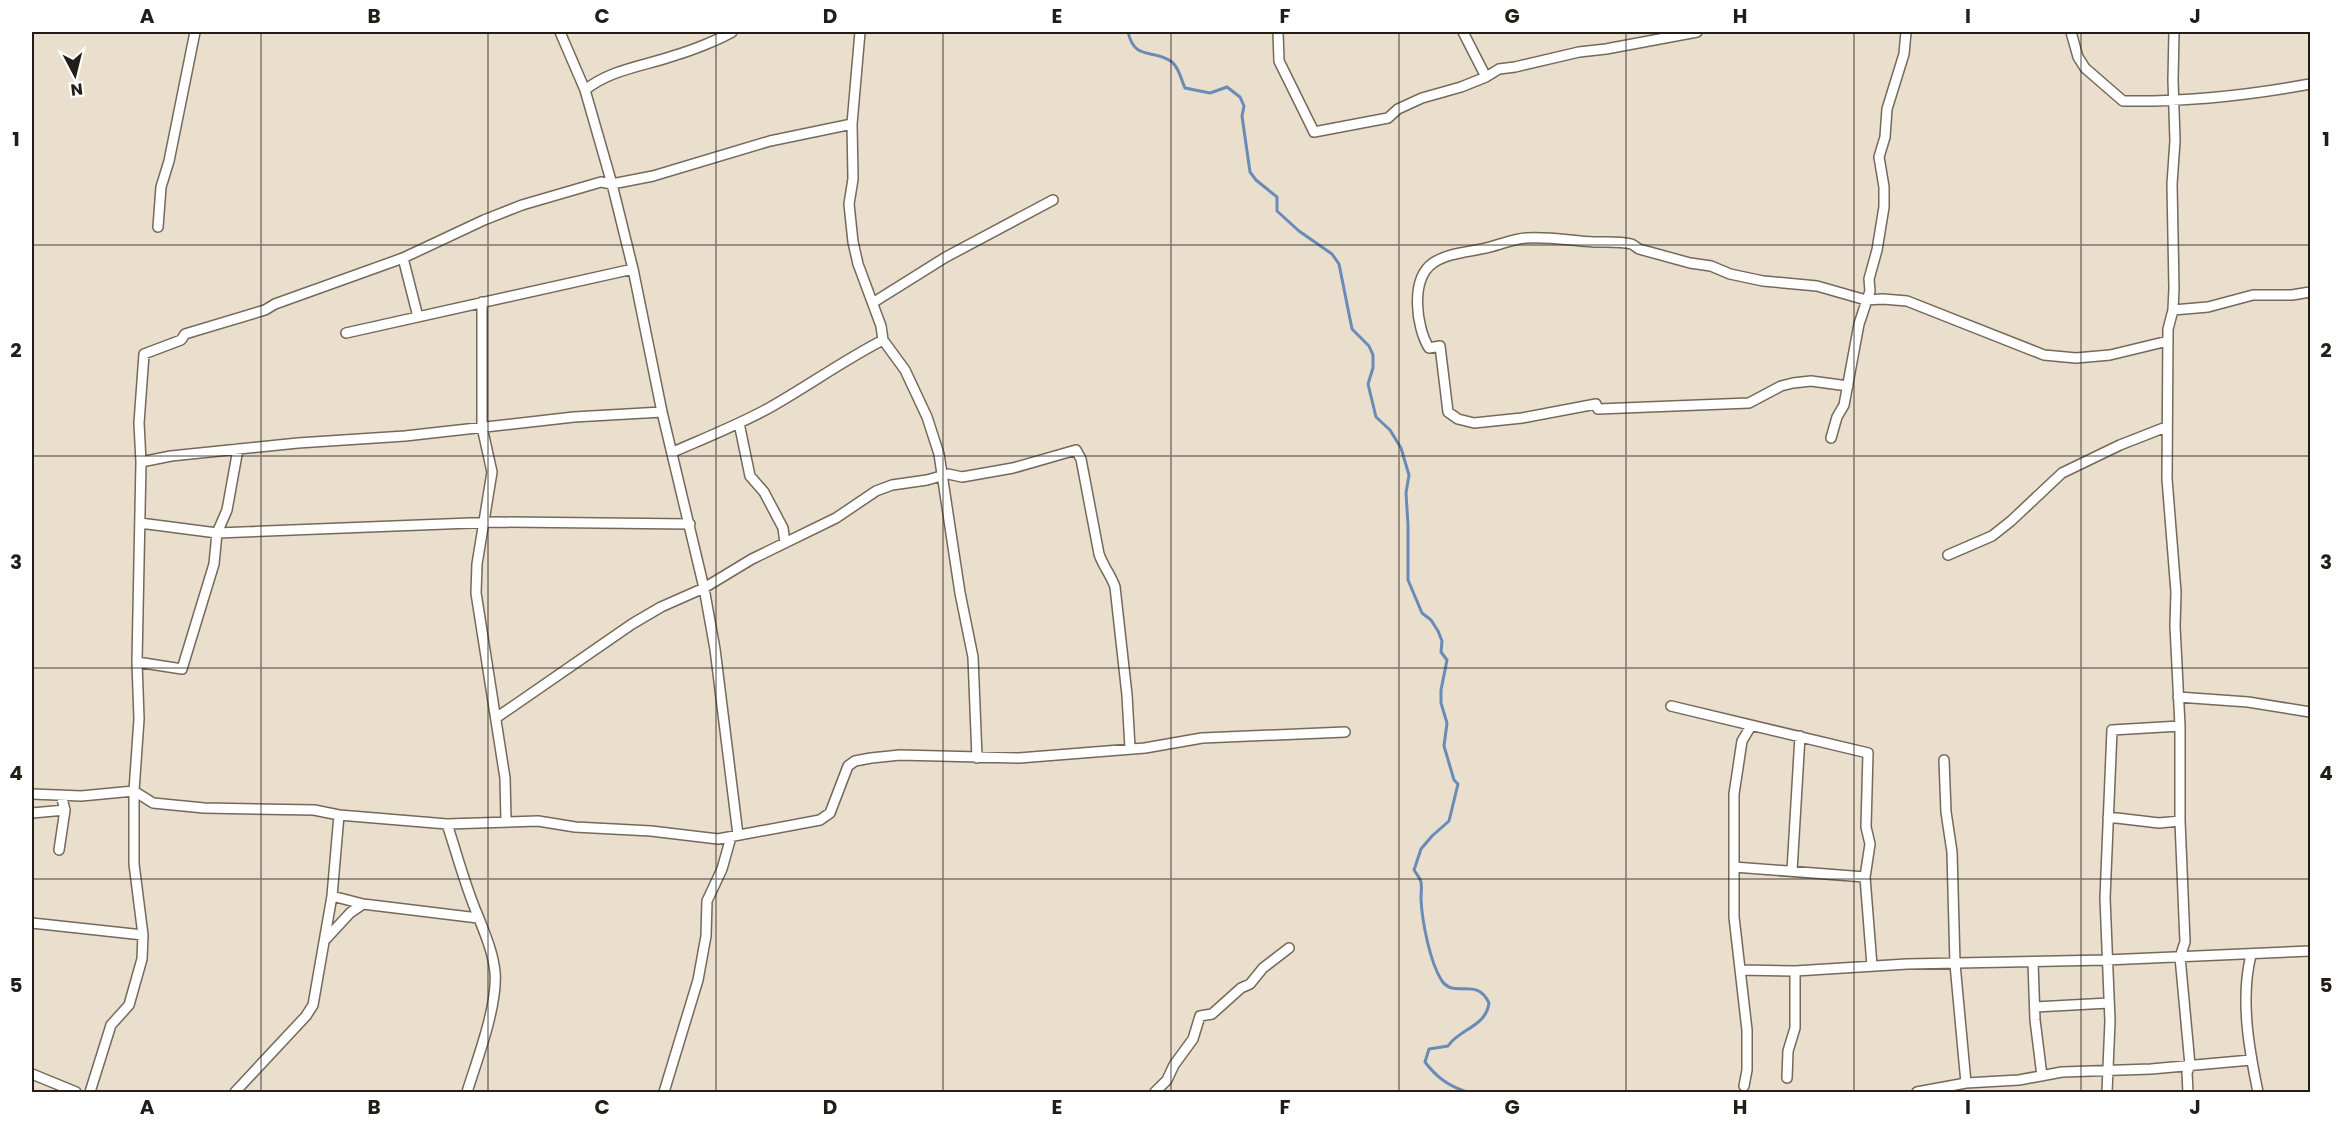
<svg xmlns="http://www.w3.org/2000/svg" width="2342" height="1124" font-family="Poppins,sans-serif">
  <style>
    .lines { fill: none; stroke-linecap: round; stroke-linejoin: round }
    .stream { stroke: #688cb7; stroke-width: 3 }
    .minor-casing { stroke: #74695a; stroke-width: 12 }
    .minor { stroke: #fff; stroke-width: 9 }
    .grid { fill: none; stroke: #221e17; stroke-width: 1.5; stroke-opacity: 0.55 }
    .neatline { fill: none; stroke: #221e17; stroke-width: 2 }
    .grid-label { font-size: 20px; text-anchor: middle; font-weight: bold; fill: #221e17 }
  </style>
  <rect width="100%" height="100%" fill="#eadecd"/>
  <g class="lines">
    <path class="stream" d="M1128 32C1135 62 1153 48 1172 62 1180 69 1181 80 1185 88L1210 93 1227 87 1240 97 1244 106 1242 116 1250 172 1256 180 1277 197V211L1299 231 1332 254 1339 264 1352 329 1369 346 1373 355V368L1368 384 1376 417 1390 430 1401 448 1409 475 1406 493 1408 525V580L1422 613 1431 620 1438 631 1442 641 1441 652 1447 660 1441 690V703L1447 723 1444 746 1454 780 1458 784 1449 821 1432 836 1421 849 1414 870C1416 873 1420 878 1421 882 1422 887 1421 893 1421 899 1422 921 1430 963 1442 981 1455 999 1476 976 1489 1003 1486 1027 1459 1029 1448 1046L1429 1049 1425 1062C1437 1078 1449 1086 1467 1092"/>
    <defs>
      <path id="minor" d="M560 32 585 90 612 184 633 269 662 412 704 588 715 649 738 835
        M860 32 852 124 853 179 849 204 853 242 858 264 881 326 883 340 905 370 927 417 939 454 960 593 973 657 977 758
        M1278 32 1279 61 1314 132 1388 118 1398 109 1422 98 1461 87 1486 77 1499 69 1515 67 1579 52 1606 49 1697 32
        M1463 32 1486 77
        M2071 32 2078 57 2085 68 2123 101C2185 102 2250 95 2310 84
        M2174 32 2173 80 2175 141 2172 184 2174 288 2173 310 2168 329 2167 479 2176 592 2175 626 2180 726V821L2185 942 2180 957 2190 1065 2187 1073 2188 1092
        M585 90C611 69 645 66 676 55 693 50 718 40 732 32
        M158 227 161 187 169 161 195 32
        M403 258 418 317
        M482 302V427L492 472 477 564 476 593 505 778 506 821
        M874 302 946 257 1053 200
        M2173 310 2208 307 2253 295H2292L2310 292
        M346 333 633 269
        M1848 386 1811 381 1793 383 1781 386 1749 403 1598 409 1596 404 1522 418 1474 423 1458 419 1448 412 1440 346 1429 348C1416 327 1410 279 1433 263 1449 252 1472 252 1490 247 1502 244 1513 239 1526 238 1548 236 1572 241 1594 242 1606 242 1620 241 1631 244 1633 244 1637 248 1639 249L1690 263 1711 266 1730 274 1763 281 1817 286 1866 300 1883 299 1907 301 2044 355 2076 358 2110 355 2168 341
        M739 423 750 476 764 492 783 528 785 543
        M1831 438 1837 417 1844 405 1859 324 1870 291 1869 279 1877 250 1884 207V187L1879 157 1885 137 1887 109 1904 54 1906 32
        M673 452C705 438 738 425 769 408 808 386 844 360 883 340
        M141 462 171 456 298 443 405 436 574 417 662 412
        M140 523 217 533 496 522 690 524
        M1948 555 1992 536 2011 521 2062 473 2120 445 2166 427
        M137 662 182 669 214 564 217 533 227 510 238 449
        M2178 697 2248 702 2310 712
        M1671 706 1868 753 1866 827 1870 844 1865 877 1872 966
        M496 718 632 624 661 607 704 588 752 559 836 518 876 491 892 485 927 480 948 474 962 477 1013 468 1076 450 1081 459 1099 554C1103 566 1111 575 1115 587L1127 695 1130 748
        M1944 760 1946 812 1952 852 1955 964 1966 1083
        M32 794 81 796 134 791 153 803 204 808 314 810 339 815 447 824 538 821 575 827 651 831 718 839 820 820 830 813 848 766 855 761 871 758 900 755 1019 758 1145 748 1202 738 1345 732
        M32 813 65 810
        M2108 817 2159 823 2180 821
        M447 824C457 854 465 886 478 916 485 934 493 952 495 972 498 1005 477 1060 467 1092
        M59 850 65 810 61 795
        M1734 867 1865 877
        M1792 871 1800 736
        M332 896 363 904 478 918
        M32 923 143 935
        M326 939 350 913 363 904
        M2251 955C2240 999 2249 1049 2258 1092
        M2033 962 2035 1020 2042 1076
        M1740 970 1795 971 1907 964 2106 960 2310 951
        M2035 1007 2109 1003
        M32 1074 76 1092
        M1787 1078 1788 1051 1795 1028V971
        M1744 1086 1747 1070V1030L1734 917V794L1742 741 1751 726
        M90 1092 111 1025 129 1005 142 959 143 935 134 864V791L139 719 137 662 141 462 139 423 144 354 181 340 185 334 265 310 275 304 403 258 484 220 522 205 601 182 612 184 653 176 770 141 852 124
        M235 1092 306 1016 313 1005 332 896 339 815
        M664 1092 698 980 706 936 707 901 722 869 731 837
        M1155 1092 1167 1080 1174 1065 1193 1039 1200 1016 1212 1014 1241 988 1250 984 1263 968 1289 948
        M1917 1092 1966 1083 2019 1080 2062 1072 2151 1069 2251 1060
        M2107 1092 2110 1021 2105 898 2112 730 2180 726"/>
    </defs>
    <use href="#minor" class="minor-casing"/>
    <use href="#minor" class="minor"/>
  </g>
  <path class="grid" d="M261 32V1092M488 32V1092M716 32V1092M943 32V1092M1171 32V1092M1399 32V1092M1626 32V1092M1854 32V1092M2081 32V1092M32 245H2310M32 456H2310M32 668H2310M32 879H2310"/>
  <rect width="2342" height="1124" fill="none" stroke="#ffffff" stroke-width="66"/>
  <g transform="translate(75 75) rotate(173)" stroke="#ffffff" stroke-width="4.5" paint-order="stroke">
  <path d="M0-4.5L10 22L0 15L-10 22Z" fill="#221e17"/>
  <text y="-9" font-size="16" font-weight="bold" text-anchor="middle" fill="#221e17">N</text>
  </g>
  <rect x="33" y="33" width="2276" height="1058" class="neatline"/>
  <g class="grid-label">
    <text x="147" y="23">A</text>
    <text x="374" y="23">B</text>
    <text x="602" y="23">C</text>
    <text x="830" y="23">D</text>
    <text x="1057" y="23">E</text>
    <text x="1285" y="23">F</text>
    <text x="1512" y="23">G</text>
    <text x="1740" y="23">H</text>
    <text x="1968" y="23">I</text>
    <text x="2195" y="23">J</text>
    <text x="16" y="146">1</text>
    <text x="2326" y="146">1</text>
    <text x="16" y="357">2</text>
    <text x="2326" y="357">2</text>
    <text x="16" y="569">3</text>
    <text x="2326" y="569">3</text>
    <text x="16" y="780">4</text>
    <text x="2326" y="780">4</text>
    <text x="16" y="992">5</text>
    <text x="2326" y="992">5</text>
    <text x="147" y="1114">A</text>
    <text x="374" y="1114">B</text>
    <text x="602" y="1114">C</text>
    <text x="830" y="1114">D</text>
    <text x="1057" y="1114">E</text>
    <text x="1285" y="1114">F</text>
    <text x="1512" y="1114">G</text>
    <text x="1740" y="1114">H</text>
    <text x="1968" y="1114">I</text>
    <text x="2195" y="1114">J</text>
  </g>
</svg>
